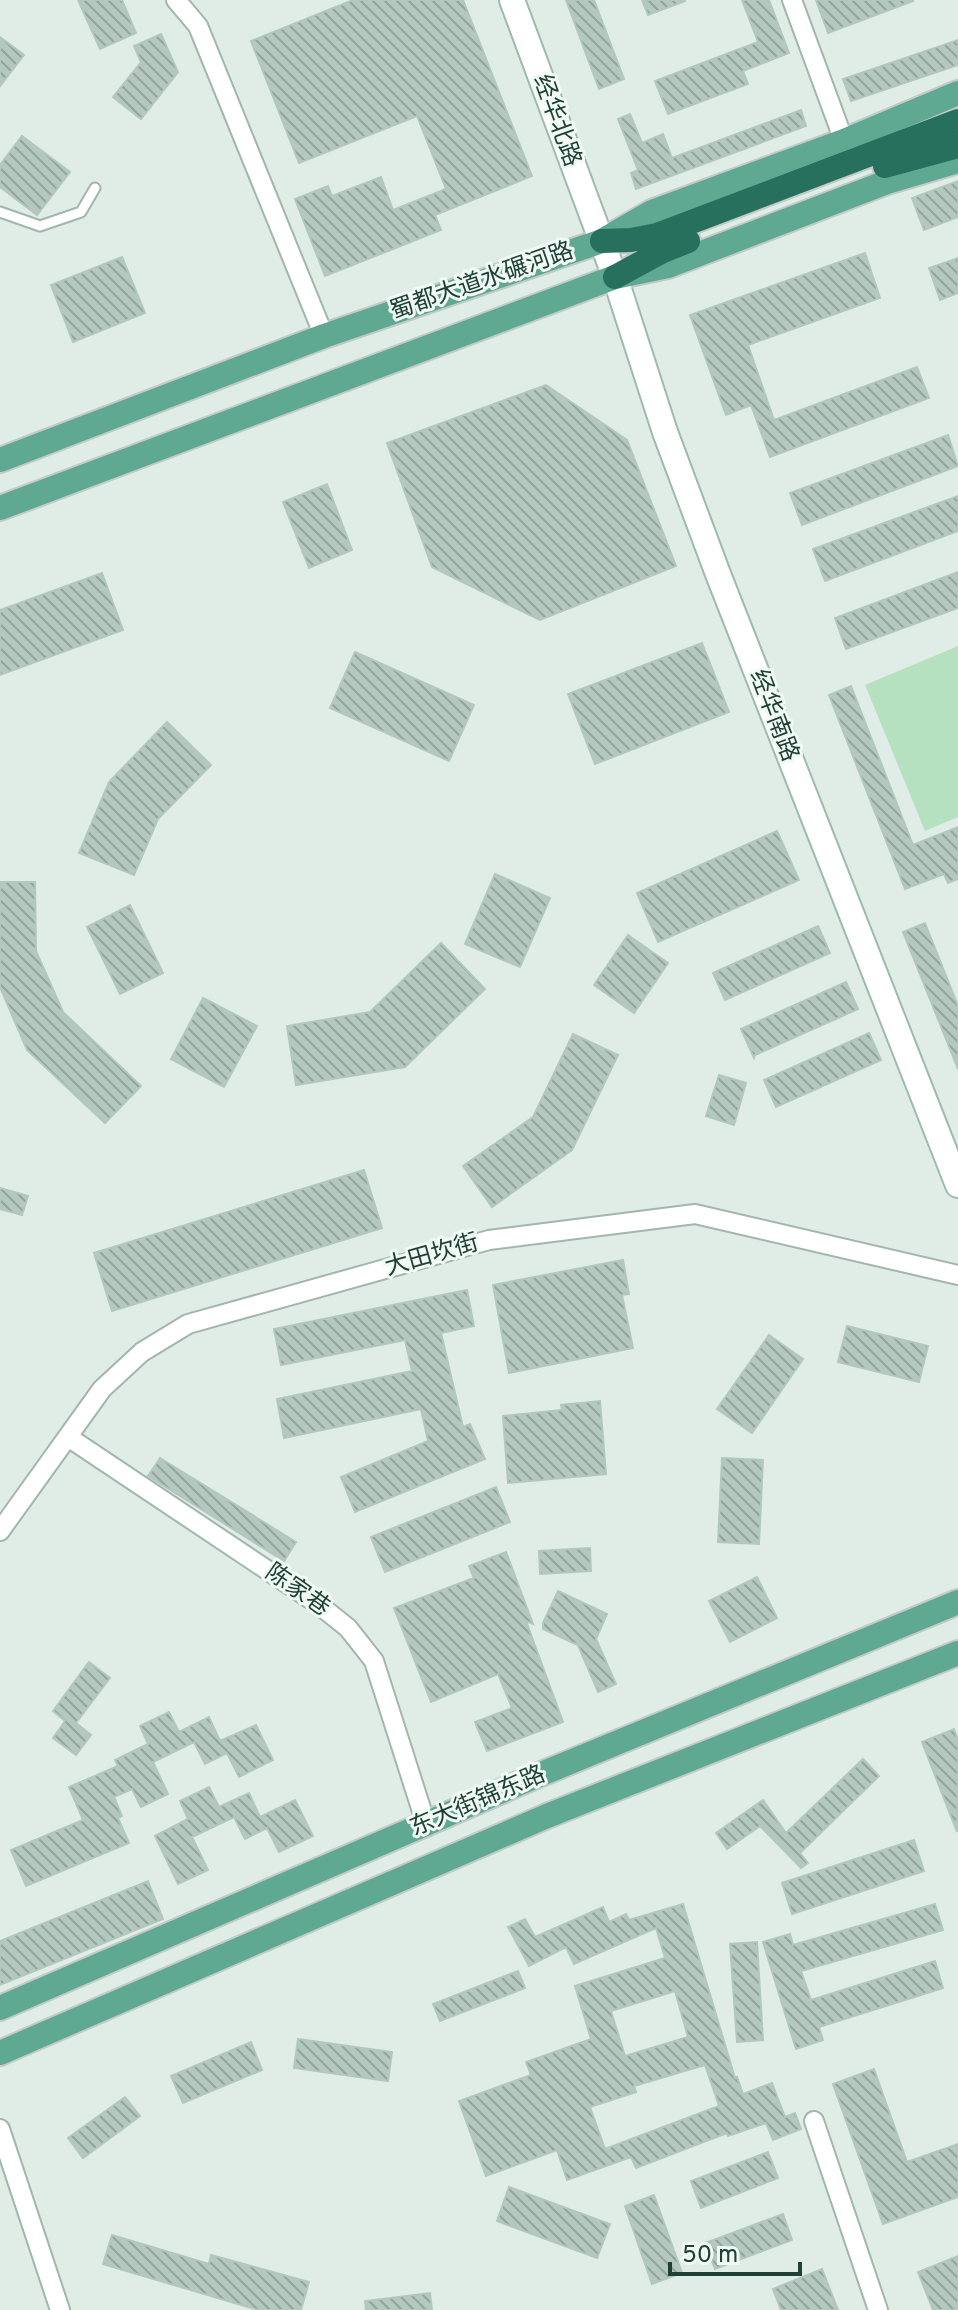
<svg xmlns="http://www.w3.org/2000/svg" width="958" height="2310" font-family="Overpass,'Noto Sans SC',sans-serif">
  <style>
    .pitch { fill: #b6e1c0 }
    .building { fill: url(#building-back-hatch); stroke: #b2c8be; stroke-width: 2; fill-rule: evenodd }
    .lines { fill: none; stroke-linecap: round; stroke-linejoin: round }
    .lane-casing { stroke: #a2b6ae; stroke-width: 13 }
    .street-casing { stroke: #a2b6ae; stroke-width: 22 }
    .secondary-casing { stroke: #9dbaaf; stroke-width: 28 }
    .primary-casing { stroke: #c0cac7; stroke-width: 28 }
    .highway-casing { stroke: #c0cac7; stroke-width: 28 }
    .lane { stroke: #fff; stroke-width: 9 }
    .street { stroke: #fff; stroke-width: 18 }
    .secondary { stroke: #fff; stroke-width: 24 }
    .primary { stroke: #5fa892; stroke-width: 24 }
    .highway { stroke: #27705e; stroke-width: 24 }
    .labels { text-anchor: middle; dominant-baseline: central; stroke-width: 6; stroke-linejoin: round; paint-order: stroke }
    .street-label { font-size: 24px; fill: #1f4036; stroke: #f1f9f5 }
  </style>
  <defs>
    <pattern id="building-back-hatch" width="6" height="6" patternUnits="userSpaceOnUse" patternTransform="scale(2)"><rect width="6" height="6" fill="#b5c8c0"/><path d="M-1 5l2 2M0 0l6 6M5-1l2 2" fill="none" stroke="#93a49d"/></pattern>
  </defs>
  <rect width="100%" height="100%" fill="#e0ede7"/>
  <path class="pitch" d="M958 646V817L925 831 865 685Z"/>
  <path class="building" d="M78 0H122L136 33 100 49Z
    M353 0H463L532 176 435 215 441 230 325 276 295 199 328 186 332 196 381 177 393 210 446 189 417 116 299 163 251 41Z
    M566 0H594L624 79 599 89Z
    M642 0H685V1L648 15Z
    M742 0H769L789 53 743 71 748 84 668 114 655 81 758 42Z
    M816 0H913V1L828 33Z
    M161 34 178 72 141 119 113 97 141 62 134 46Z
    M0 37 24 55 0 86Z
    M958 40V65L851 101 843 79Z
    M801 110 806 126 636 189 631 173 638 170 618 119 630 114 642 143 663 134 672 158Z
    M22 136 70 172 37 215 0 187V165Z
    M958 181V217L924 230 912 198Z
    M865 253 880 298 748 345 774 420 917 367 929 398 770 457 751 405 726 415 690 315Z
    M122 257 145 313 73 342 51 285Z
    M958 258V293L940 300 929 268Z
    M546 385 627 440 676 566 540 620 432 567 387 443Z
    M948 435 958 466 802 525 790 493Z
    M327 484 352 550 309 568 283 502Z
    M958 496V531L825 581 813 549Z
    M958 572V608L846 649 835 618Z
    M102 573 123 630 0 675V610Z
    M702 643 729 712 595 764 568 694Z
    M355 652 474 705 449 761 330 708Z
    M851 686 913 845 958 827V879L948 883 944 874 905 889 829 695Z
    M167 722 211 765 158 819 134 875 79 853 109 782Z
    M777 831 799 880 658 942 637 893Z
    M495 874 550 898 520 967 465 944Z
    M0 882H35L36 951 63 1012 141 1086 105 1123 27 1050 0 987Z
    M130 905 163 973 120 994 87 927Z
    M925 923 958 1006V1069L903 932Z
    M818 926 830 953 725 1000 713 973Z
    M628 935 668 963 634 1013 594 985Z
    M441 943 485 989 405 1067 296 1085 287 1026 370 1012Z
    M846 982 858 1009 755 1055 754 1058 741 1029Z
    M203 998 257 1026 224 1087 171 1059Z
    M869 1033 881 1060 776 1107 764 1080Z
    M573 1034 618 1055 572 1150 492 1207 463 1166 533 1117Z
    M719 1075 746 1083 734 1125 706 1116Z
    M364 1170 382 1228 112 1311 94 1253Z
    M0 1188 28 1196 22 1215 0 1209Z
    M623 1260 629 1294 622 1295 633 1348 509 1373 493 1285Z
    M467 1290 474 1326 441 1333 463 1427 470 1424 485 1459 355 1512 341 1477 428 1441 421 1409 284 1438 277 1399 412 1371 405 1340 281 1365 274 1329Z
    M847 1326 928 1346 919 1382 838 1362Z
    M769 1335 803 1359 752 1433 717 1409Z
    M600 1401 606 1474 508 1483 503 1416 562 1410 561 1405Z
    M160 1458 296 1542 284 1561 148 1476Z
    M722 1458 763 1460 759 1544 718 1542Z
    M496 1487 510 1522 385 1572 371 1537Z
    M590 1548 591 1571 540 1574 539 1551Z
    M506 1552 533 1624 526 1621 563 1722 487 1751 475 1722 512 1708 498 1674 431 1702 394 1608 474 1578 469 1566Z
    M757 1577 777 1618 730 1642 709 1601Z
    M558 1591 607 1614 596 1639 616 1684 598 1692 578 1645 543 1629V1623Z
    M89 1662 110 1678 76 1723 91 1735 76 1755 53 1738 65 1721 53 1711Z
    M169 1712 179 1732 209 1717 220 1741 256 1725 273 1760 239 1777 227 1753 205 1764 194 1742 153 1762 168 1794 141 1807 132 1789 114 1797 122 1816 118 1818 129 1843 26 1886 11 1850 83 1820 69 1787 118 1766 115 1760 148 1744 140 1726Z
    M954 1729 958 1740 957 1832 922 1742Z
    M863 1759 879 1776 800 1853 808 1863 801 1868 760 1826 727 1849 716 1833 763 1800 786 1833Z
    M209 1787 219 1807 249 1793 260 1817 295 1800 313 1836 279 1852 267 1828 245 1839 234 1817 192 1837 208 1870 178 1884 155 1836 188 1819 180 1801Z
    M914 1840 924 1871 792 1914 782 1883Z
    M148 1881 163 1919 0 1985V1941Z
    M683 1904 735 2078 737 2077 743 2094 772 2083 785 2117 795 2113 801 2129 773 2140 766 2123 728 2136 727 2133 636 2168 631 2157 567 2180 557 2150 486 2176 459 2101 531 2075 526 2062 591 2039 575 1986 665 1958 656 1928 574 1964 566 1947 529 1966 508 1927 525 1919 535 1937 603 1907 609 1922 626 1914 629 1920ZM675 1991 688 2037 625 2056 611 2011ZM705 2065 719 2106 605 2149 590 2107 636 2092 634 2086Z
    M935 1904 943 1930 801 1971 811 2000 935 1961 943 1988 819 2027 823 2040 796 2049 763 1942 790 1934 793 1945Z
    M757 1942 763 2040 737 2042 730 1944Z
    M518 1971 525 1988 440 2021 433 2004Z
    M298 2039 392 2052 388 2081 294 2068Z
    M251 2042 262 2070 183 2103 171 2076Z
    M874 2069 907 2162 958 2144V2197L883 2224 833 2084Z
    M125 2097 140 2116 83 2158 68 2138Z
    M768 2152 778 2178 701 2208 691 2181Z
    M509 2187 610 2224 597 2258 497 2221Z
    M654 2195 682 2273 652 2284 625 2206Z
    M783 2214 792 2240 715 2269 705 2243Z
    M112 2235 209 2264 211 2255 309 2282 301 2310H258L103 2264Z
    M958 2256V2310H933L918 2272Z
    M822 2269 838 2310H781L773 2289Z
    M430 2293 432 2310H366L365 2301Z"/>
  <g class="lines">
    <defs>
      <path id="lane" d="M0 212 40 226 81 212 95 188"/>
      <path id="street" d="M176 0 198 26 324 336
        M792 0 844 141
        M68 1437 318 1604 348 1628 374 1661 426 1824
        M0 1531 102 1389 142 1352 188 1324 489 1240 695 1214 958 1275
        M814 2121 878 2310
        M0 2129 60 2310"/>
      <path id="secondary" d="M512 0 615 277 665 432 718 574 958 1185"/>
      <path id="primary" d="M0 460 324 336 602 241 652 212 844 141 958 93
        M0 508 615 277 668 266 887 182 958 161
        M0 2008 534 1777 958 1602
        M0 2053 547 1816 958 1653"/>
      <path id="highway" d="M885 166 958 146
        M602 241 631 240 657 235 958 121
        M615 277 663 251 688 241"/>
    </defs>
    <use href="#lane" class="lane-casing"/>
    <use href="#street" class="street-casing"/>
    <use href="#secondary" class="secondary-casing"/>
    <use href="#primary" class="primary-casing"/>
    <use href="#highway" class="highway-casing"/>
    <use href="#lane" class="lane"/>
    <use href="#street" class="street"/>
    <use href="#secondary" class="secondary"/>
    <use href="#primary" class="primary"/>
    <use href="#highway" class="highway"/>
  </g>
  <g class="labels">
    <g class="street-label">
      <text transform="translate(556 121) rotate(70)">经华北路</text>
      <text transform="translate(482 282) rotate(-19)">蜀都大道水碾河路</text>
      <text transform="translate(773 716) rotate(69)">经华南路</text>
      <text transform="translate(432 1256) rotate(-16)">大田坎街</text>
      <text transform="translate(297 1591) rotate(35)">陈家巷</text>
      <text transform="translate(478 1802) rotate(-23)">东大街锦东路</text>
    </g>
  </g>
  <path d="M670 2262v12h130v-12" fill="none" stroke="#1f4036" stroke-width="4"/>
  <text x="682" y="2262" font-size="24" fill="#1f4036" stroke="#f1f9f5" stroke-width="6" paint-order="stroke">50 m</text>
</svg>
